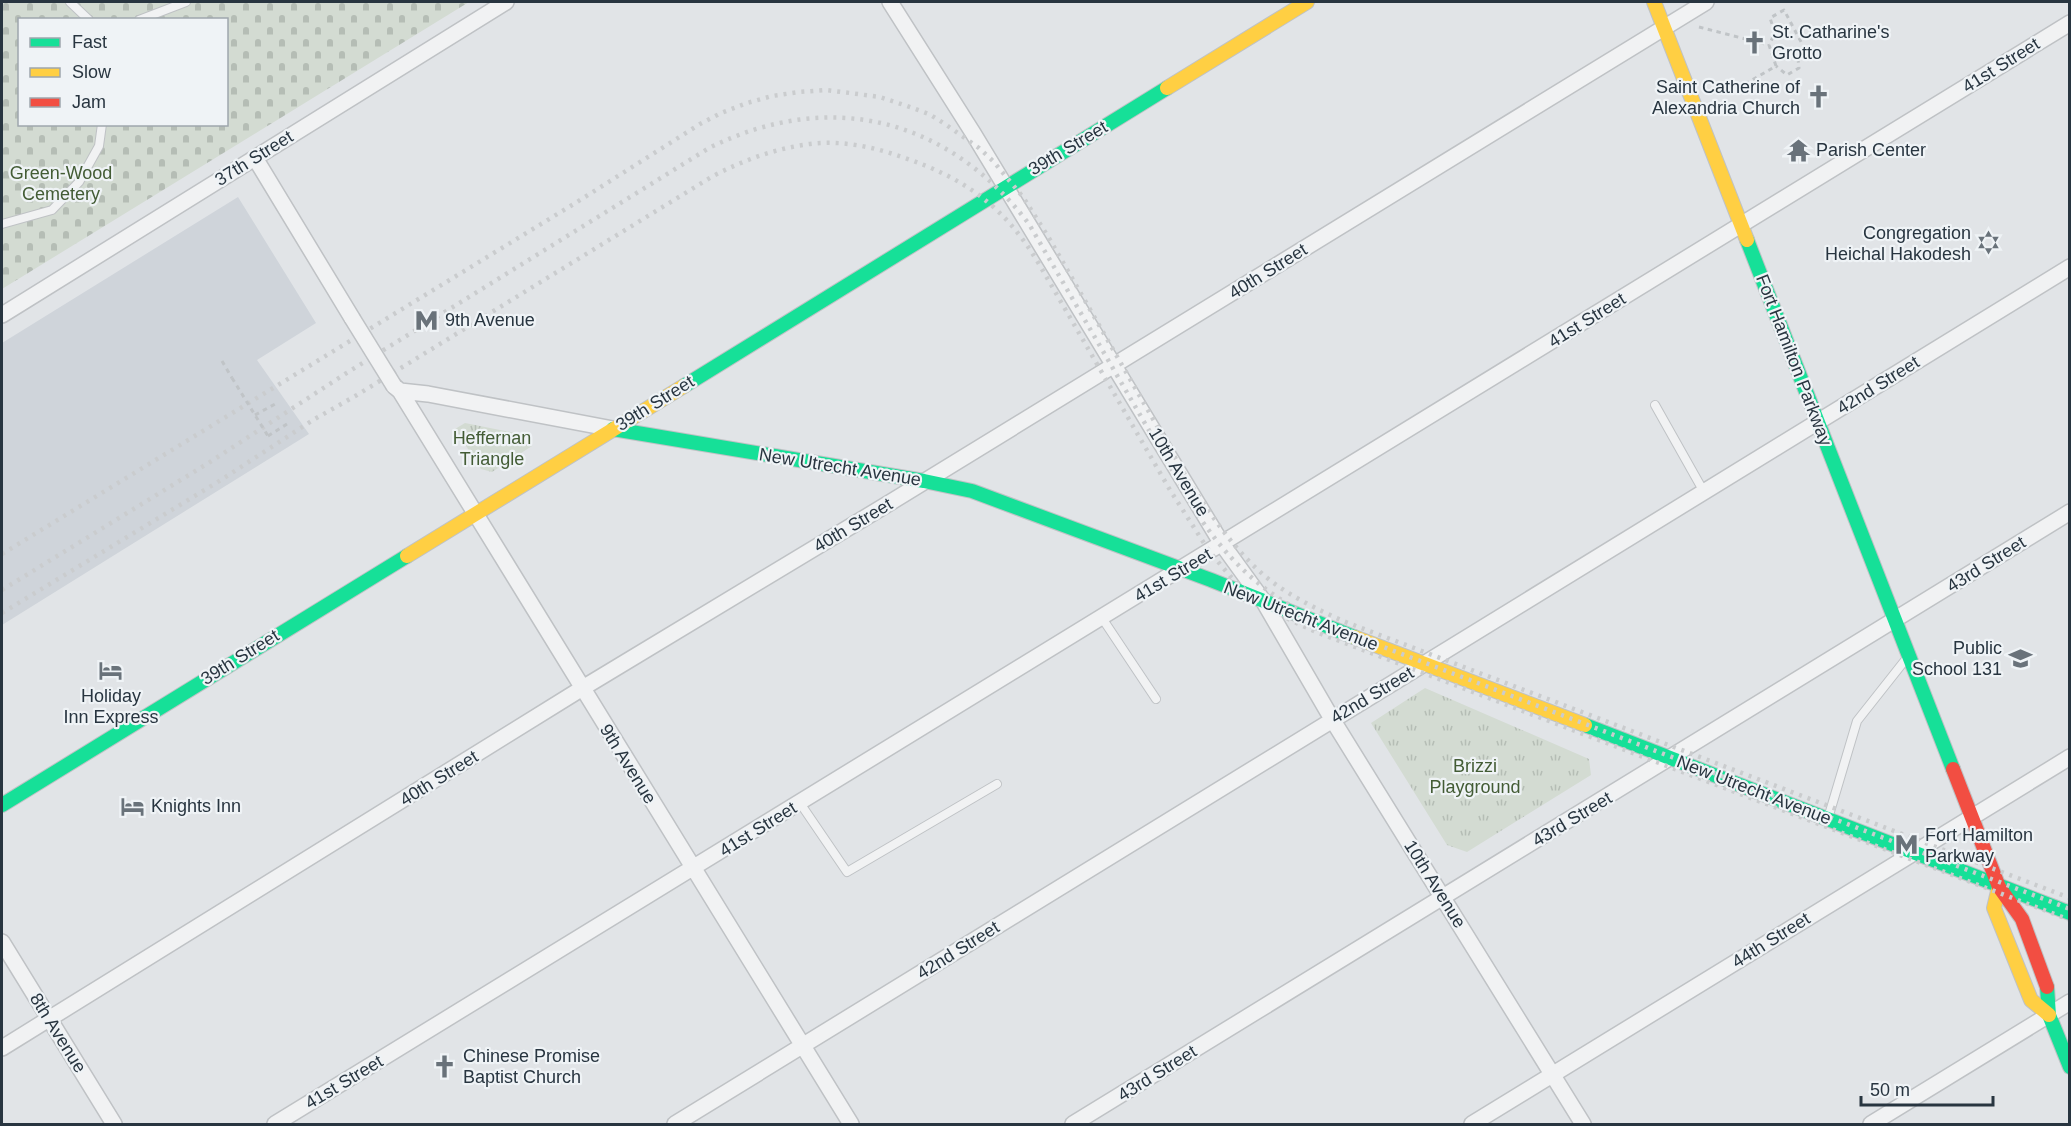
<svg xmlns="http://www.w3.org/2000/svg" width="2071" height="1126" font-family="Arial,sans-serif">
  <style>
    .built { fill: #cfd4da }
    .cemetery { fill: url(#cemetery-stones); fill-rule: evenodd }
    .park { fill: url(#park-tufts) }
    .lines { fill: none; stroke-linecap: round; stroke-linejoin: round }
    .lane-casing { stroke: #bfc2c5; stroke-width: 10 }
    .street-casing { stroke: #bfc2c5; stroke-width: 18 }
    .fast-casing { stroke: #bfc2c5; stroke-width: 16 }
    .slow-casing { stroke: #bfc2c5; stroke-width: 16 }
    .jam-casing { stroke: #bfc2c5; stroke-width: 16 }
    .path { stroke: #c0c4c7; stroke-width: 3; stroke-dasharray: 4.5 4.5; stroke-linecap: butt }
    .lane { stroke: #f1f2f3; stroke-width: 8 }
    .street { stroke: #f1f2f3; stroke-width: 15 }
    .fast { stroke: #16e098; stroke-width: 14 }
    .slow { stroke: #ffcf43; stroke-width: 14 }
    .jam { stroke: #f24e42; stroke-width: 14 }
    .rail { stroke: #caccce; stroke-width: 4.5; stroke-dasharray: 3 6; stroke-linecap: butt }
    .street-bridge-casing { stroke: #bfc2c5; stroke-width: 18; stroke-linecap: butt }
    .path-bridge { stroke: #c0c4c7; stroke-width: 3; stroke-dasharray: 4.5 4.5; stroke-linecap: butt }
    .street-bridge { stroke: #f1f2f3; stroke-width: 15 }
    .labels { text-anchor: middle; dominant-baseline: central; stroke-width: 4.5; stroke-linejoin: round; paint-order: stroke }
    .poi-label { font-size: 18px; fill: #283540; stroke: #eff3f6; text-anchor: start }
    .street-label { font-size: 18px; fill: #283540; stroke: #eff3f6 }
    .park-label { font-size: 18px; fill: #435c35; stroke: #eff3f6 }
  </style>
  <defs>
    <pattern id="cemetery-stones" width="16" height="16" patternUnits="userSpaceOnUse" patternTransform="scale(1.5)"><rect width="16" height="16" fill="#d3dbd2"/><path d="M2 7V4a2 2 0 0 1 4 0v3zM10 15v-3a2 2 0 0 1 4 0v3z" fill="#b5bdb5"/></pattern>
    <pattern id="park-tufts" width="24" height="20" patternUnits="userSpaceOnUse" patternTransform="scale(1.5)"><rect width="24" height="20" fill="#d3dbd2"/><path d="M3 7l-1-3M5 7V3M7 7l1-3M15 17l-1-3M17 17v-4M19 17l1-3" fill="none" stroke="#b5bdb5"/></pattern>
  </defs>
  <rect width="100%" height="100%" fill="#e1e4e7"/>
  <path class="built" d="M238 197 316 323 257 360 309 434 2 625V343Z"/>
  <path class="cemetery" d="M2 2H469L2 289ZM20 20H226V124H20Z"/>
  <path class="park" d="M465 423 525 435 532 446 492 472 481 469 455 429Z
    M1425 688 1589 759 1591 775 1467 852 1447 845 1371 723Z"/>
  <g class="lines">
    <defs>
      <path id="lane" d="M70 2 89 20
        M139 20 186 2
        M2 224 52 210 79 182 99 146 102 124
        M1655 405 1704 492
        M1102 618 1156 699
        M800 803 847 872 997 784
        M1829 815 1857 721 1906 659"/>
      <path id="street" d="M890 2 973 133 1222 544 1264 602 1332 719 1583 1124
        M255 158 352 318
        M2 315 506 2
        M394 386 400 391 851 1124
        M400 391 428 394 613 429
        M2 942 114 1124
        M2 1048 581 689 891 502 1706 2
        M275 1124 2070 23
        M675 1124 2070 267
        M1073 1124 2070 512
        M1472 1124 2070 757
        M1871 1124 2070 1002"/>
      <path id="fast" d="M1747 240 1953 769
        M684 386 1167 88
        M613 429 924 481 972 491 1211 580 1354 637
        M1585 725 2070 913
        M2 805 407 556
        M2047 987 2049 1015 2070 1067"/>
      <path id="slow" d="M1654 2 1747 240
        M1167 88 1307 2
        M407 556 684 386
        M1354 637 1585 725
        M1999 887 1994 908 2031 1000 2049 1015"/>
      <path id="jam" d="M1953 769 1999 887 2022 919 2047 987"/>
    </defs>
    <use href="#lane" class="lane-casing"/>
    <use href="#street" class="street-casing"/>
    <use href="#fast" class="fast-casing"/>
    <use href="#slow" class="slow-casing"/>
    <use href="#jam" class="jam-casing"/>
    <path class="path" d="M1699 27 1769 45
      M1745 84 1776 66 1769 45 1775 33 1770 18 1784 10 1807 53 1798 59 1799 68 1787 75 1776 66
      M222 361 232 378
      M255 415 277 403
      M268 436 287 424"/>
    <use href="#lane" class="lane"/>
    <use href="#street" class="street"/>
    <use href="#fast" class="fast"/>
    <use href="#slow" class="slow"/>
    <use href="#jam" class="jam"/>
    <path class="rail" d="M2 554 577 202 700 124 721 113 747 103 772 96 799 92 826 90 850 93 880 97 907 106 929 114 945 124 979 148 993 161 1023 197 1049 238 1188 480C1211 515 1234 550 1266 577 1289 596 1317 609 1343 621L2070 898
      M2 590 210 462 345 374 709 148C830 88 948 118 1029 224L1200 518C1240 576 1276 602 1339 630L2070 909
      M2 613 221 480 313 420 357 395 713 176C742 161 771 150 803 145 836 139 871 146 902 157 965 178 1005 207 1039 264L1170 490 1209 551 1230 576 1252 596 1286 618 1316 632 2070 920"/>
    <defs>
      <path id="street-bridge" d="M352 318 394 386"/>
    </defs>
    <use href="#street-bridge" class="street-bridge-casing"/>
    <path class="path-bridge" d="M232 378 268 436"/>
    <use href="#street-bridge" class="street-bridge"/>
  </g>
  <defs>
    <symbol id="church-bare" viewBox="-9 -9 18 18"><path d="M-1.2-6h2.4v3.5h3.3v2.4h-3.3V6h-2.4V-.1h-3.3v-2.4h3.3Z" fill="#69727a" stroke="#eff3f6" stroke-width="2.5" paint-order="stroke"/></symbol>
    <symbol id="temple-bare" viewBox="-9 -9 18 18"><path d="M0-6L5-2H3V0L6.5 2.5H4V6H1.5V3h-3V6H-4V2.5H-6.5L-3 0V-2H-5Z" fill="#69727a" stroke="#eff3f6" stroke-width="2.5" paint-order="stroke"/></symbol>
    <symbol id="synagogue-bare" viewBox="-9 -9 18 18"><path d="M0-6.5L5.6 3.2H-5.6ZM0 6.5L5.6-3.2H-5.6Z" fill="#69727a" stroke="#eff3f6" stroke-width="2.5" paint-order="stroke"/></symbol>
    <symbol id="metro-bare" viewBox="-9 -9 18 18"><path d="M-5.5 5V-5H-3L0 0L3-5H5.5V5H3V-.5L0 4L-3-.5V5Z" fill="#69727a" stroke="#eff3f6" stroke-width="2.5" paint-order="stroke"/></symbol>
    <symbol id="school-bare" viewBox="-9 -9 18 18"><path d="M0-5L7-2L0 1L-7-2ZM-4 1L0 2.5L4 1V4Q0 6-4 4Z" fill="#69727a" stroke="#eff3f6" stroke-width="2.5" paint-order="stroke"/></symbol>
    <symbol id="hotel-bare" viewBox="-9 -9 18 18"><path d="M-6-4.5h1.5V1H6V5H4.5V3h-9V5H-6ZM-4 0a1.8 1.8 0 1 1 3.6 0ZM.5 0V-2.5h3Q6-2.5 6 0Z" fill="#69727a" stroke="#eff3f6" stroke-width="2.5" paint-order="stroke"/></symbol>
  </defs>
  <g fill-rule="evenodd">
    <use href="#church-bare" x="1738" y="26" width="33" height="33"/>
    <use href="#church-bare" x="1802" y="80" width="33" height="33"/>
    <use href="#temple-bare" x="1782" y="134" width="33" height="33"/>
    <use href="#synagogue-bare" x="1972" y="226" width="33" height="33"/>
    <use href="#metro-bare" x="410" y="304" width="33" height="33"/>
    <use href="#school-bare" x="2004" y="642" width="33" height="33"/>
    <use href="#hotel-bare" x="94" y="654" width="33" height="33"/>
    <use href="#hotel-bare" x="116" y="790" width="33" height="33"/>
    <use href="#metro-bare" x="1890" y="828" width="33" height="33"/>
    <use href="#church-bare" x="428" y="1050" width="33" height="33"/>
  </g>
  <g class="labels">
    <g class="poi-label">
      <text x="1772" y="32">St. Catharine's<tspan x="1772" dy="21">Grotto</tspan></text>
      <text x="1800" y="87" text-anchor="end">Saint Catherine of<tspan x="1800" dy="21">Alexandria Church</tspan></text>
      <text x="1816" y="150">Parish Center</text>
      <text x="1971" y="233" text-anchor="end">Congregation<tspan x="1971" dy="21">Heichal Hakodesh</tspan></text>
      <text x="445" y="320">9th Avenue</text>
      <text x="2002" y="648" text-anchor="end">Public<tspan x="2002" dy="21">School 131</tspan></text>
      <text x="111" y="696" text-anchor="middle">Holiday<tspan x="111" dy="21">Inn Express</tspan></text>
      <text x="151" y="806">Knights Inn</text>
      <text x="1925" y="835">Fort Hamilton<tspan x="1925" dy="21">Parkway</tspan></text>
      <text x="463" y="1056">Chinese Promise<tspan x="463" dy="21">Baptist Church</tspan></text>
    </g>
    <g class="street-label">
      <text transform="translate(2001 65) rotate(-32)">41st Street</text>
      <text transform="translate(1068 148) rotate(-31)">39th Street</text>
      <text transform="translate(254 158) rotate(-32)">37th Street</text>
      <text transform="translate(1268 271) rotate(-32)">40th Street</text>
      <text transform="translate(1587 320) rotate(-32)">41st Street</text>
      <text transform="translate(1794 360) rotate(69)">Fort Hamilton Parkway</text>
      <text transform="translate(1878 385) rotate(-32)">42nd Street</text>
      <text transform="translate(655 403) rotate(-32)">39th Street</text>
      <text transform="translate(840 467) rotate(9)">New Utrecht Avenue</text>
      <text transform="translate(1179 472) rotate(59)">10th Avenue</text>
      <text transform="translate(853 525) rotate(-31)">40th Street</text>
      <text transform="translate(1986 564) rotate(-32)">43rd Street</text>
      <text transform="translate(1173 575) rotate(-31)">41st Street</text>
      <text transform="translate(1301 616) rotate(21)">New Utrecht Avenue</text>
      <text transform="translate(240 657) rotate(-32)">39th Street</text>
      <text transform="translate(1372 695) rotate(-31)">42nd Street</text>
      <text transform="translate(628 764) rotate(58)">9th Avenue</text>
      <text transform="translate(439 778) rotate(-32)">40th Street</text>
      <text transform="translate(1754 790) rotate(21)">New Utrecht Avenue</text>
      <text transform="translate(1572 819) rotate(-31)">43rd Street</text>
      <text transform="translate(758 829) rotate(-32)">41st Street</text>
      <text transform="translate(1435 884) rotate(58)">10th Avenue</text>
      <text transform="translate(1771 940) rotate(-32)">44th Street</text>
      <text transform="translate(958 950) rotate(-32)">42nd Street</text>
      <text transform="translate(58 1033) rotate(58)">8th Avenue</text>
      <text transform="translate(1157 1073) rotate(-32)">43rd Street</text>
      <text transform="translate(344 1082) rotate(-31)">41st Street</text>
    </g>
    <g class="park-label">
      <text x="61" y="173">Green-Wood<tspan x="61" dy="21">Cemetery</tspan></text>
      <text x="492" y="438">Heffernan<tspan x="492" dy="21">Triangle</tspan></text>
      <text x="1475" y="766">Brizzi<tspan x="1475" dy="21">Playground</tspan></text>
    </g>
  </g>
  <rect width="2071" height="1126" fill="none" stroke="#283540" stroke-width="6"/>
  <rect x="18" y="18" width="210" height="108" fill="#eff3f6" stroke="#9fa7ad" stroke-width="1.5"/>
  <rect x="30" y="38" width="30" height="9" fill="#16e098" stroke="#9fa7ad" stroke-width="1.5"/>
  <text x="72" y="48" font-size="18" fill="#283540">Fast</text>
  <rect x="30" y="68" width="30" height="9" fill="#ffcf43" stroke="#9fa7ad" stroke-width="1.5"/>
  <text x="72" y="78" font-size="18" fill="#283540">Slow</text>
  <rect x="30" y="98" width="30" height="9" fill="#f24e42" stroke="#9fa7ad" stroke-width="1.5"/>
  <text x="72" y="108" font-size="18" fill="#283540">Jam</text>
  <path d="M1861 1096v9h132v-9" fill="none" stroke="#283540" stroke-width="3"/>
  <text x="1870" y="1096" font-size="18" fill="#283540" stroke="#eff3f6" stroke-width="4.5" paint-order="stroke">50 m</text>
</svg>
